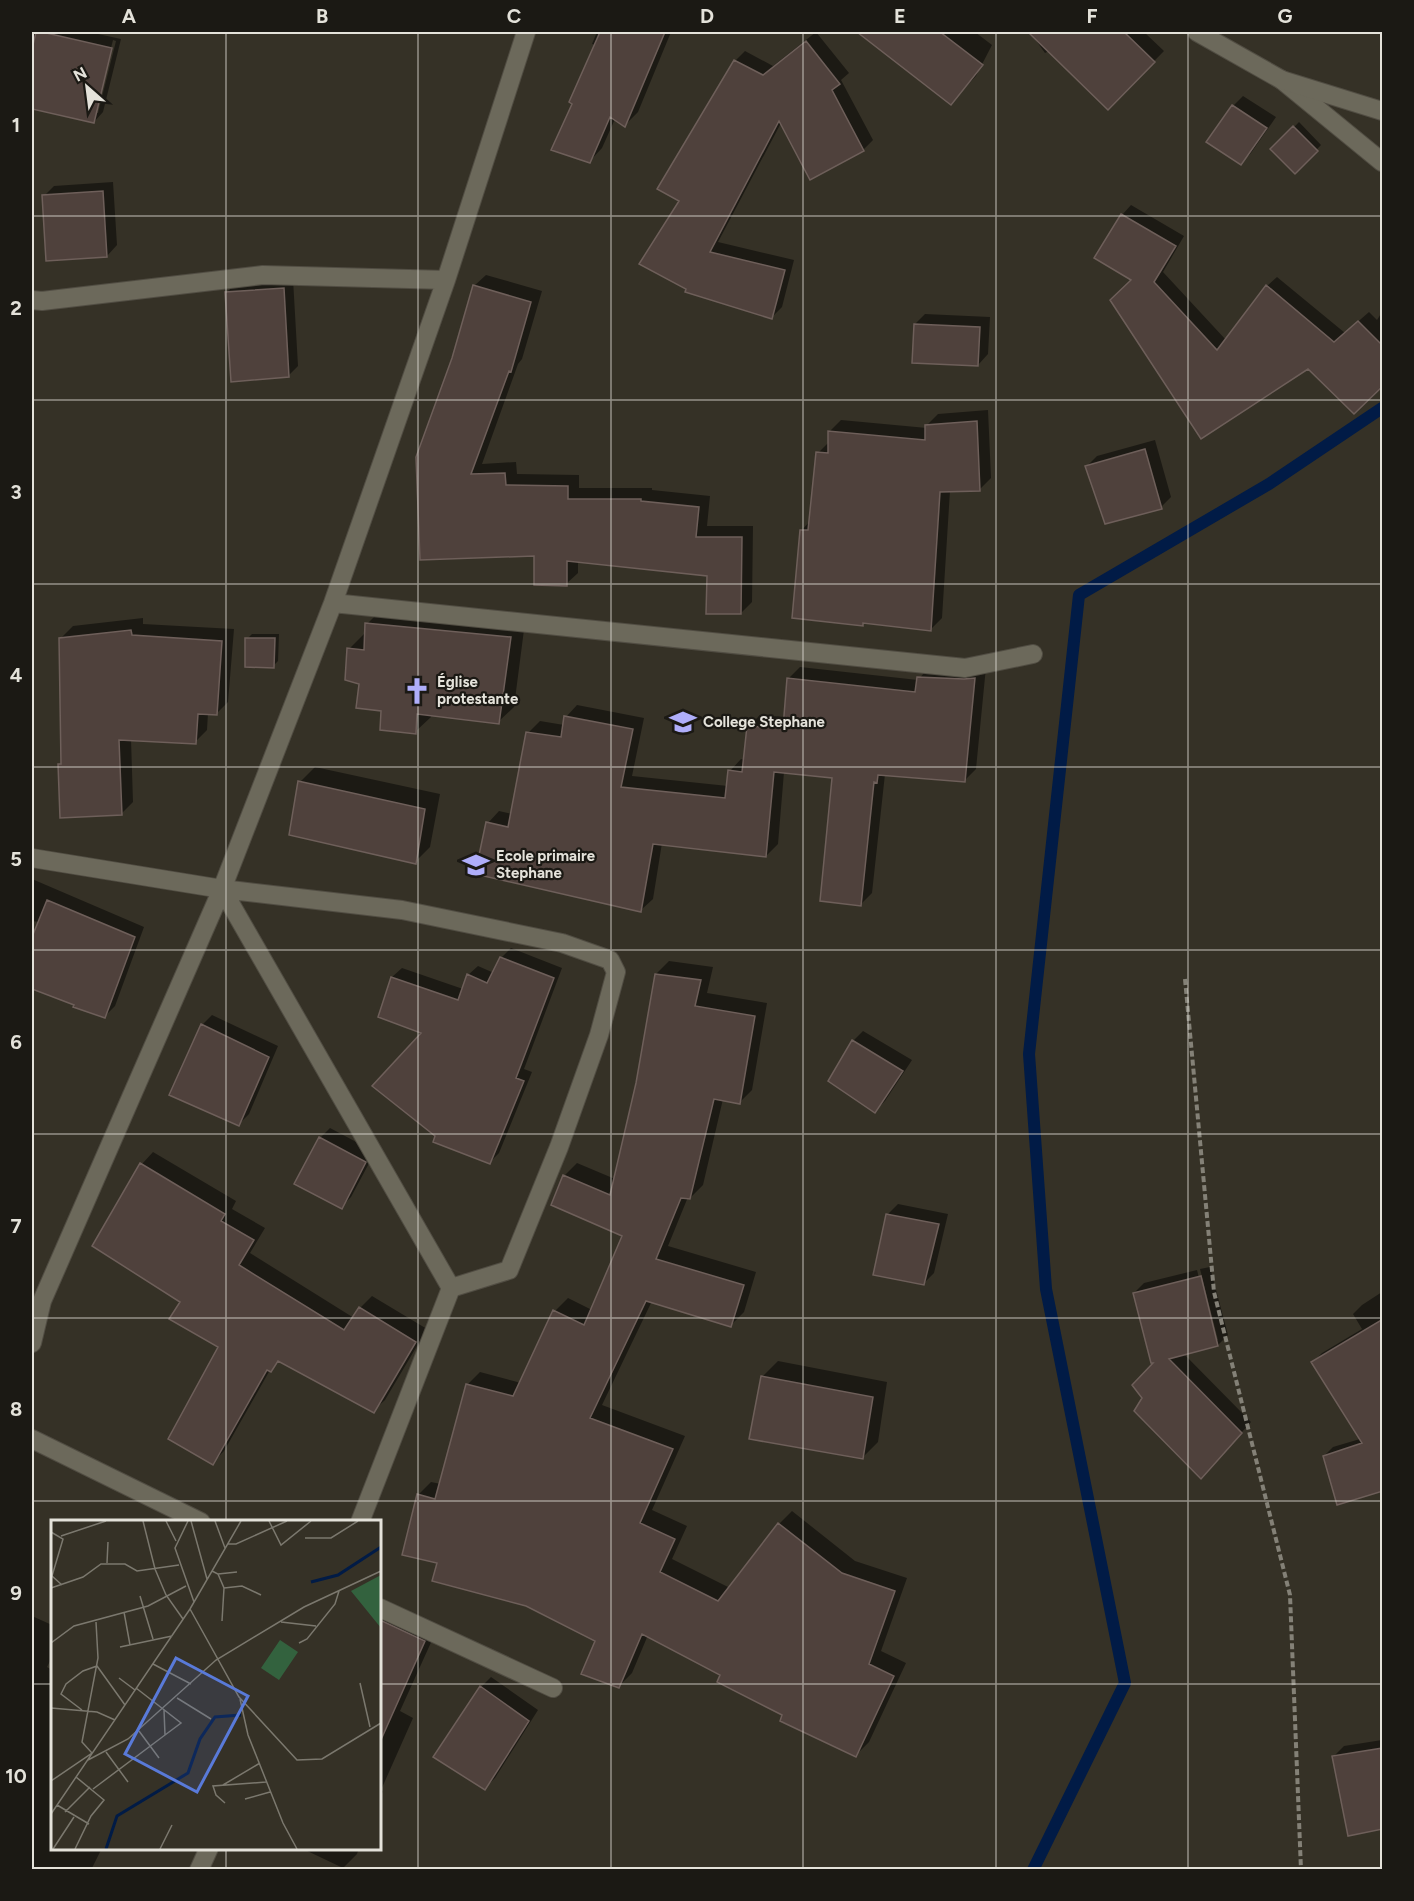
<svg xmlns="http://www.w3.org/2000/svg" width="1414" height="1901" font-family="Figtree,sans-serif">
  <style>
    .shadow { fill: #0007; fill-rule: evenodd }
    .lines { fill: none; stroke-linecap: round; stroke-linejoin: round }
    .stream { stroke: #011b46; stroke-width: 12 }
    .building { fill: #4f413c; stroke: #6e5f5a; stroke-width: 1.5 }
    .street-casing { stroke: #514d43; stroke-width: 20 }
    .secondary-casing { stroke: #514d43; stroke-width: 20 }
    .path { stroke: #848177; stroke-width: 4; stroke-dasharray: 6 3; stroke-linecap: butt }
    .street { stroke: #6c695b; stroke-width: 18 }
    .secondary { stroke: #6c695b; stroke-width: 18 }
    .grid { fill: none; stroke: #e4e2da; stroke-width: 1.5; stroke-opacity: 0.55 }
    .labels { text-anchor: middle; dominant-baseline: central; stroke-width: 4.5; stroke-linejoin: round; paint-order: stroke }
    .poi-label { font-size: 15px; font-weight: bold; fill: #e4e2da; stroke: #1b1914; text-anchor: start }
    .inset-river { fill: none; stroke: #011b46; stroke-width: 3 }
    .inset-road { fill: none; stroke: #7b786e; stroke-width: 1.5 }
    .view { fill: #597ad9; fill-opacity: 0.15; stroke: #597ad9; stroke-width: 3 }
    .inset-edge { fill: none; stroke: #e4e2da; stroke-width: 3 }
    .neatline { fill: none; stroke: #e4e2da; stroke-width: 2 }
    .grid-label { font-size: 20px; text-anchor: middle; font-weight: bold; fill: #e4e2da }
  </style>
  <rect width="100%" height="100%" fill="#353126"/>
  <path class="shadow" d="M32 32H89L121 39 103 112 94 122 32 107ZM113 40 116 41 98 113H95Z
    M597 32H671L638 112 625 125 615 119 602 148 589 162 574 103 595 45 592 44Z
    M816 32 849 73 841 80 873 140 863 150 781 123 718 242 794 260 782 307 772 317 687 291 681 201 659 188 736 60 745 51 773 66Z
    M859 32H975L992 45 976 76 951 103Z
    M1030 32H1144L1164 51 1108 108 1049 51 1045 53Z
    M1243 96 1276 117 1251 153 1241 163 1233 106Z
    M1299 122 1321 145 1295 172 1273 149Z
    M113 182 117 245 107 256 44 196 54 186Z
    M1131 205 1184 236 1163 272 1226 340 1267 286 1277 277 1345 333 1369 312 1377 320 1382 312V391L1379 387 1308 367 1202 436 1134 279 1122 215Z
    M486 275 542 291 522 359 518 364 482 464 516 462 517 474 579 475V488H652V490L710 496 707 526H753L752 602 741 613 708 575 578 561V573L566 584 535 554 421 558 454 358 474 286Z
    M293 279 298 366 288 376 227 292 237 282Z
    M925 314 990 317 988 354 978 365 915 324Z
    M32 393H33V427L32 428Z
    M988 410 991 478 979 490 950 491 942 618 930 630 865 622 862 624 802 530 810 521 818 453 830 441 829 432 841 420 927 428V425L938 414Z
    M1155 440 1171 497 1161 507 1087 466 1097 456Z
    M382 609 525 622 514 707 498 722 431 714V717L415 732 382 709 360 683 349 649 364 634H366L367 624Z
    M143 618V624L234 629 228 702 216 714 208 713 207 730 195 742 131 739 133 802 121 814 59 765 62 762 61 638 73 626Z
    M252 634H279L278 661 273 666 247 639Z
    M930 666 986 667 976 769 964 781 885 774 872 893 861 904 834 777 784 772 778 844 766 856 662 843 653 899 641 910 488 823 499 811 512 814 528 733 540 721 564 725 566 717 577 705 644 718 632 776 728 786 730 771 741 759 745 760 748 727 760 715 785 717 789 678 800 667 918 680Z
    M315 767 440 794 430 847 415 862 300 782Z
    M32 879 144 927 115 1006 105 1016 32 987V941L39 922 32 921Z
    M511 948 562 968 524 1069 532 1072 499 1153 490 1162 437 1135 424 1032 380 1016 392 977 402 968 463 989 468 975 478 966 494 973 501 958Z
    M669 961 713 967 707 993 767 1003 752 1090 739 1103 723 1099 703 1185 690 1198 688 1197 668 1246 756 1272 744 1312 731 1325 652 1301 602 1405 685 1436 652 1510 687 1526 672 1559 730 1588 779 1524 792 1511 855 1561 907 1578 881 1651 906 1663 869 1742 856 1755 722 1674 648 1635 632 1673 619 1686 596 1641 439 1562 418 1495 431 1482 441 1484 467 1385 480 1372 521 1383 555 1311 568 1298 592 1310 624 1236 564 1176 577 1163 615 1179 637 1083 656 974Z
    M212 1015 278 1046 249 1114 239 1124 202 1025Z
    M863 1031 912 1060 885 1101 875 1111 853 1041Z
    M330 1128 375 1152 351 1197 341 1207 320 1138Z
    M153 1152 236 1201 232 1209 265 1228 250 1253 354 1318 360 1308 372 1296 427 1329 385 1400 373 1411 281 1360 270 1370 224 1451 212 1463 220 1347 182 1301 142 1164Z
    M898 1204 948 1214 934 1273 924 1283 888 1214Z
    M1210 1267 1228 1335 1218 1345 1183 1353 1251 1422 1211 1466 1144 1398 1158 1360 1134 1293 1144 1283 1197 1270 1215 1340H1218L1200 1269Z
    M1382 1292V1489L1324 1456 1333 1447 1360 1439 1313 1362 1322 1353 1362 1329 1353 1314 1362 1305Z
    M778 1361 887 1382 878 1442 863 1457 762 1377Z
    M380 1596 389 1604 438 1627 400 1711 413 1718 381 1790 383 1791 380 1800Z
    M32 1616 52 1625V1657L47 1667 52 1670V1848H102L91 1870H32Z
    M491 1677 538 1710 495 1778 485 1788 481 1687Z
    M1382 1740V1827L1334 1756 1344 1746Z
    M301 1848H359L357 1854 343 1868Z"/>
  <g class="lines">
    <path class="stream" d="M1033 1870 1125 1683 1046 1289 1029 1054 1079 595 1269 484 1382 408"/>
  </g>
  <path class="building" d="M36 32H42L112 48 94 123 32 109V49Z
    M600 32H665L625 127 610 117 590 163 551 150 572 104 569 102Z
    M857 32H940L983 65 951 105Z
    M1028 32H1124L1155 62 1108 110Z
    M806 41 840 84 832 90 864 151 810 180 779 121 710 252 785 270 772 319 685 292 686 289 639 264 679 201 657 189 734 60 763 75Z
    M1232 105 1267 128 1241 165 1206 142Z
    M1293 126 1318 151 1295 174 1270 149Z
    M103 191 107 257 46 261 42 195Z
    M1121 214 1176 246 1154 282 1217 350 1266 285 1334 342 1358 321 1383 346V386L1354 414 1308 369 1201 439 1110 300 1131 280 1094 258Z
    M473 285 531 302 511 372 509 371 471 474 505 473 506 485 568 486V499H641V501L699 507 696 537H742L741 614H706L707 576 567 561V586L534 585V556L420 560 416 457 452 358Z
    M284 288 289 377 231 382 225 292Z
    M914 324 980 327 978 366 912 363Z
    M977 421 980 491 940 492 931 631 863 623V626L792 618 800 530H808L816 452 828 453V431L925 440V425Z
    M1145 449 1162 509 1105 524 1085 466Z
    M365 623 511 637 499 724 417 714 416 734 380 730 381 711 356 708 359 684 345 680 347 648 364 650Z
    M131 630 132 635 222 641 217 715 198 714 196 744 119 740 122 815 60 818 58 764H61L59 638Z
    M245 638H275L274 668 245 667Z
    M917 677 964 679 975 678 965 782 878 775 877 783 874 782 861 906 820 901 832 778 774 772 766 857 653 844 641 912 475 874 486 822 508 827 526 732 561 737 564 716 633 729 621 787 725 798 728 770 742 772 747 726 783 728 787 678 915 692Z
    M298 781 425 809 416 864 289 835Z
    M47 900 135 937 105 1018 73 1007 74 1005 32 989V937Z
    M500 957 554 978 516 1078 524 1081 490 1164 433 1142 435 1136 372 1086 421 1033 378 1017 391 977 458 1000 467 974 487 983Z
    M655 974 701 980 695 1006 755 1016 740 1104 714 1099 690 1199 681 1198 656 1259 744 1285 731 1327 646 1301 590 1418 673 1449 640 1523 675 1539 660 1572 718 1601 778 1523 842 1573 895 1591 869 1664 894 1676 856 1757 780 1721 782 1715 717 1682 720 1675 642 1634 619 1688 581 1674 595 1641 526 1606 432 1581 437 1563 402 1555 417 1494 435 1499 466 1384 513 1396 553 1310 584 1325 622 1236 551 1205 563 1175 610 1195 636 1083Z
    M201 1024 269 1057 239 1126 169 1095Z
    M852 1040 903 1071 875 1113 828 1081Z
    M319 1137 366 1162 342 1209 294 1184Z
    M140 1163 225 1214 221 1221 254 1240 239 1265 344 1330 359 1307 416 1342 374 1413 278 1361 271 1372 267 1370 213 1465 168 1439 218 1347 169 1319 180 1302 92 1246Z
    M886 1214 939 1224 924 1285 873 1275Z
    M1201 1276 1218 1346 1169 1359 1242 1433 1201 1479 1134 1411 1142 1398 1132 1385 1153 1363H1151L1133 1293Z
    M1383 1319V1491L1337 1505 1323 1456 1362 1443 1311 1362Z
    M761 1376 873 1397 863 1459 749 1439Z
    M380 1620 425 1641 380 1742Z
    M480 1686 529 1721 485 1790 433 1757Z
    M1383 1748V1829L1348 1836 1332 1756Z"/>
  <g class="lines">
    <defs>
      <path id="street" d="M1282 80 1382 162
        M32 300 42 301 263 275 446 280
        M333 603 965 668 1033 654
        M32 858 222 889 402 910 562 943 610 960 616 972 599 1035 559 1147 509 1270 451 1288
        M222 889 451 1288 360 1522
        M32 1343 42 1301 222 889 333 603 446 280 526 32
        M32 1439 201 1522
        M380 1608 553 1688
        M199 1870 209 1848"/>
      <path id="secondary" d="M1197 32 1282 80 1382 111"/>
    </defs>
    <use href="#street" class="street-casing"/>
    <use href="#secondary" class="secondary-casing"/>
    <path class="path" d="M1185 979 1214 1292 1290 1595 1301 1870"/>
    <use href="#street" class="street"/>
    <use href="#secondary" class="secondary"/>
  </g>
  <path class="grid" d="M226 32V1522M418 32V1870M611 32V1870M803 32V1870M996 32V1870M1188 32V1870M32 216H1382M32 400H1382M32 584H1382M32 767H1382M32 950H1382M32 1134H1382M32 1318H1382M32 1501H1382M32 1684H52M380 1684H1382M226 1848V1870"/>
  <defs>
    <symbol id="church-bare" viewBox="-9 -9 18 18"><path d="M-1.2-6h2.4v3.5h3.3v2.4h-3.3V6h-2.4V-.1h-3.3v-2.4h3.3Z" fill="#afaefa" stroke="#1b1914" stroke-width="2.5" paint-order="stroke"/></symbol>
    <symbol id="university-bare" viewBox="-9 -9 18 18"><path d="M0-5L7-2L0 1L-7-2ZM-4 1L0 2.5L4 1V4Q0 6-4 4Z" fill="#afaefa" stroke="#1b1914" stroke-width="2.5" paint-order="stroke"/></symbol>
    <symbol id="school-bare" viewBox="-9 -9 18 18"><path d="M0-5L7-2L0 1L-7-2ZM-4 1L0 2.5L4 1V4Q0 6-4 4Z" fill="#afaefa" stroke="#1b1914" stroke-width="2.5" paint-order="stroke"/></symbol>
  </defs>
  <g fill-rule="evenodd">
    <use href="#church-bare" x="398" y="672" width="38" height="38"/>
    <use href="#university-bare" x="664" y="703" width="38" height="38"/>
    <use href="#school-bare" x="457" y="846" width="38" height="38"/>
  </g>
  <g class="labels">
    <g class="poi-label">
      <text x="437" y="682">Église<tspan x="437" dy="17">protestante</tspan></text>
      <text x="703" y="722">College Stephane</text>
      <text x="496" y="856">Ecole primaire<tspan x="496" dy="17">Stephane</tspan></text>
    </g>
  </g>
  <g transform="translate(51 1520)">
    <rect width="330" height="330" fill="#353126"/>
    <path d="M330 55V108L300 71ZM229 120 247 132 228 160 210 148Z" fill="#33623e"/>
    <path class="inset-river" d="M260 62 287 55 330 27M55 329 66 296 137 253 149 219 164 197 190 195"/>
    <path class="inset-road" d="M92 1 104 49 115 75 132 99M115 1 125 21M137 1 124 28 143 82M140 1 156 59M164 1 174 28M218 1 230 25 260 1M0 12 12 19 1 56 11 65M10 16 55 1M254 18H280L307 1M177 24H185L236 1M56 43 57 22M161 51 167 54 173 68 171 101M167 54 186 52M0 68 32 57 50 44H74L86 51 128 45M173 68 191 66 210 75M89 76 102 119M139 89 188 177 246 240 271 239 330 203M73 92 79 125M230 102 265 106M0 123 23 106 97 86 135 66M248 123 256 119 284 84 288 71M69 127 121 116M102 144 140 164M68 158 84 170M309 163 319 207M85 168 130 203 114 215M126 178 160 199M189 179 197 215 232 303 246 329M0 188 46 192 64 200M31 190 10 174 15 164 32 151 46 146 74 185M88 211 108 238M55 232 77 262M37 240 77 219 165 140 253 87 330 51M0 261 41 233 31 222 47 138 45 102M172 265 209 243M42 269 114 215 113 190M194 279 219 272M174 283 165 275 162 266 215 262M6 285 38 304M14 292 39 267M0 294 139 89 190 1M2 329 23 297M24 329 40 296 53 280 25 257M109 329 121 305"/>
    <path class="view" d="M125 138 197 176 146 272 74 234Z"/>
    <rect width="330" height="330" class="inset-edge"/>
  </g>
  <rect width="1414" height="1901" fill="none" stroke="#1b1914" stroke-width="66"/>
  <g transform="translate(87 87) rotate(332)" stroke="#1b1914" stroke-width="4.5" paint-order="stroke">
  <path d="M0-4.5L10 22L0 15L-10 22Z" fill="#e4e2da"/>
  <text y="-9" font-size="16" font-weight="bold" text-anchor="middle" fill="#e4e2da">N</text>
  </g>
  <rect x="33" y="33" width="1348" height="1835" class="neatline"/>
  <g class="grid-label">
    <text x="129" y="23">A</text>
    <text x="322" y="23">B</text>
    <text x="514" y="23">C</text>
    <text x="707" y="23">D</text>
    <text x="900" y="23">E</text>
    <text x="1092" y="23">F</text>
    <text x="1285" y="23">G</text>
    <text x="16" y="132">1</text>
    <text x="16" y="315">2</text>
    <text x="16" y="499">3</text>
    <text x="16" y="682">4</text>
    <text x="16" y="866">5</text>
    <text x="16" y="1049">6</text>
    <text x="16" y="1233">7</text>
    <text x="16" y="1416">8</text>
    <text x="16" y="1600">9</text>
    <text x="16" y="1783">10</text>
  </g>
</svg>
